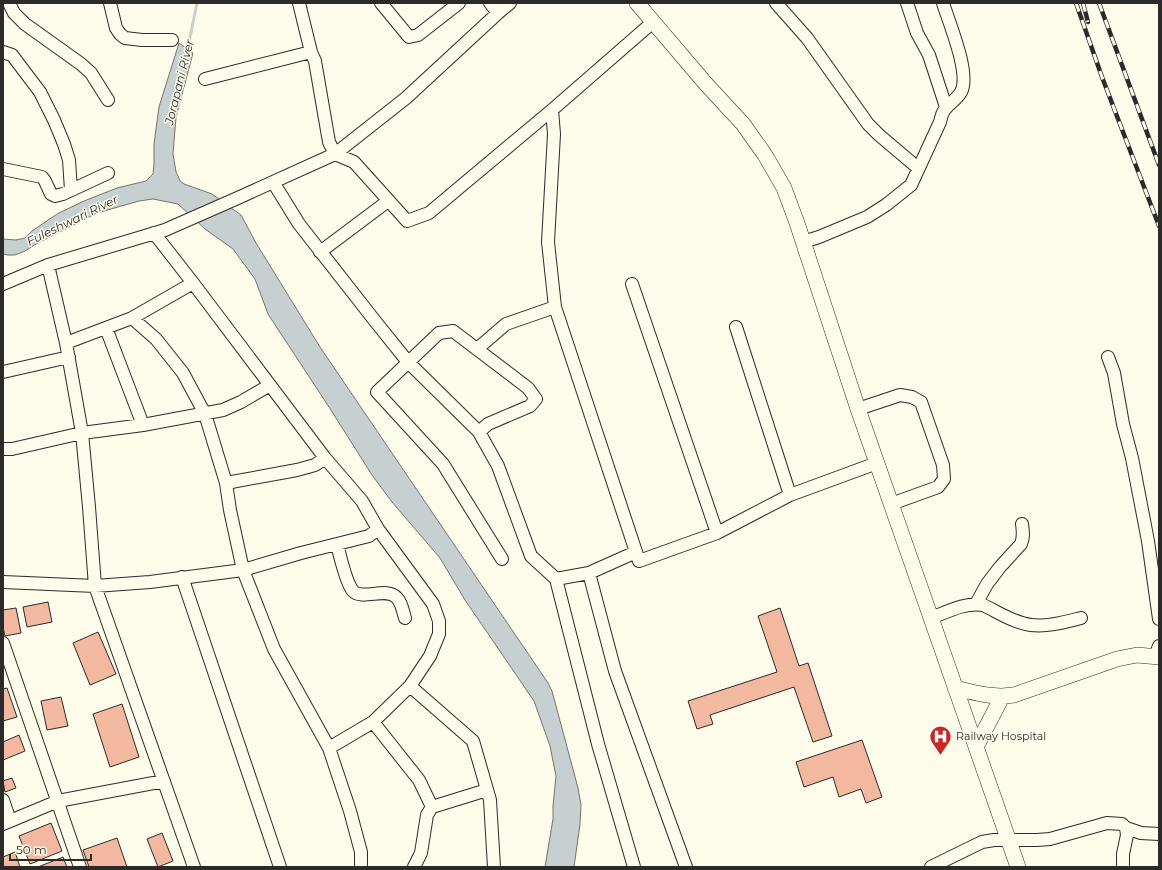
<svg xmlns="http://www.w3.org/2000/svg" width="1162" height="870" font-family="Montserrat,sans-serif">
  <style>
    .water { fill: #c7d0d0; stroke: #74746e }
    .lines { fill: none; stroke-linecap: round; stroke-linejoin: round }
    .stream { stroke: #c7d0d0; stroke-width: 3 }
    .building { fill: #f2b8a0; stroke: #2b2b2b }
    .minor-casing { stroke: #2b2b2b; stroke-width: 14 }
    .major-casing { stroke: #2b2b2b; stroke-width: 16 }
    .minor { stroke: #fdfbea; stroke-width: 12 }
    .major { stroke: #fdfbea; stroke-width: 15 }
    .rail-casing { stroke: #2b2b2b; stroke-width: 4.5 }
    .rail { stroke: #fdfbea; stroke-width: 3; stroke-dasharray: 9; stroke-linecap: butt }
    .labels { text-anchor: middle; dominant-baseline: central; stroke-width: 3; stroke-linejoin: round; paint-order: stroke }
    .poi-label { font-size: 11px; fill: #2b2b2b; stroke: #fdfbea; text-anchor: start }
    .water-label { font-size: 12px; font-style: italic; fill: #2b2b2b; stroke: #fdfbea }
  </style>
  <rect width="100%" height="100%" fill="#fdfbea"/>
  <path class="water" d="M179 43 193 53 176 117 173 154 176 172 178 176 180 181 184 184 212 194 241 215 256 243 320 347 548 683 552 691 578 788 581 805 580 824 574 867H545L553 819V806L556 776 550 746 534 701 465 600 440 558 392 502 372 475 329 407 268 314 255 279 233 249 205 229 178 204 153 199 139 201 97 213 36 244 25 251 15 255H8L3 254V239L16 240 25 238 32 231 57 214 84 201 117 188 146 181 153 174 154 165V144L159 107Z"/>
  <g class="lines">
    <path class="stream" d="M187 52 197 3"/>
  </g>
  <path class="building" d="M48 602 52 622 27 627 23 607Z
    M16 608 21 633 5 636 3 628V610Z
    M780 608 799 666 808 663 832 736 813 742 794 687 710 715 713 724 697 729 688 701 777 672 758 616Z
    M98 632 116 674 90 685 73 643Z
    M7 688 17 717 3 721V689Z
    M61 697 68 726 47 730 41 701Z
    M122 704 139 757 110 767 93 714Z
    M19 735 25 751 3 760V742Z
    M862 740 882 797 866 803 861 789 839 797 833 777 804 787 796 762Z
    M12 778 16 788 5 792 3 781Z
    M51 823 62 851 30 864 19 836Z
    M162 833 173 861 158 867 147 839Z
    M117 838 127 867H89L83 850Z
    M15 852 20 867H3V857Z
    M63 857 67 867H38Z"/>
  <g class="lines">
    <defs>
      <path id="minor" d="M9 3 14 13 25 24 81 64 91 73 108 100
        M110 3 116 28 120 34 125 38 142 40H172
        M299 3 311 52 315 61 329 142 335 154 354 162 407 221 429 213 552 110 653 22
        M381 3 409 37 418 35 459 3
        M490 3 498 13 510 3
        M776 3 807 38 868 124 879 135 918 168
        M907 3 917 33 929 55 946 107
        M3 52 12 55 40 92 54 120 64 144 69 160 71 190
        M205 79 311 52
        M552 110 554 134 548 242 555 307 639 561 717 533 790 495 877 463
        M3 169 42 177 45 181 51 194 55 196 63 194 108 173
        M273 182 299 224 375 321 408 362 479 432 498 466 531 556 556 579 598 744 634 867
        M154 233 193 283 325 458 362 501 378 529 433 604 439 621V634L430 656 410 686 373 722 329 748
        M803 242 819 237 867 217 886 205 911 185 940 122C941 117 942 112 946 108 951 102 957 99 961 92 971 74 949 23 943 3
        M320 252 388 201
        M48 265 66 343 82 433 89 507 95 586 194 867
        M3 284 48 265 165 230 240 197 335 154 406 98 498 13
        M632 284 717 533
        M132 318 156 339 183 373 205 414 226 483 230 510 243 570 274 649 329 748 350 811 361 852V867
        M736 327 790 495
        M106 328 143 425
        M66 343 132 318 193 283
        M477 349 506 324 555 307
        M1108 357 1114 373 1123 424 1132 458 1148 541 1159 619
        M3 372 69 357
        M858 409 900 395 912 397 921 402 943 465 944 479 938 487 891 504
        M479 432 488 424 530 406 536 399 528 388 453 331 439 333 377 392 443 464 502 559
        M3 449H12L82 433 143 425 223 410 241 402 270 385
        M226 483 297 470 315 465 325 458
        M337 544C340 556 346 583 353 591 362 601 387 586 397 598 402 603 403 612 405 618
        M589 573 615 671 686 867
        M182 577 280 867
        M556 579 589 573 636 552
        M3 582 95 586 150 582 243 570 301 553 369 536 378 529
        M976 604 987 584 1000 567 1021 544C1024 537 1023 532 1022 524
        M931 618C947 612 965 602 983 605 998 612 1014 623 1031 625 1048 627 1065 622 1081 618
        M3 643 80 867
        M1155 656 1159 646
        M410 686 473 741 490 800 494 867
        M373 722 419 780 432 807
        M3 800 10 821
        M3 824 58 801 164 781
        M1126 828 1141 833 1159 834
        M414 867 421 853 427 815 432 807 487 790
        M931 867 982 842 994 840H1037L1050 839 1107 823 1122 824 1126 828 1127 835 1123 854V867"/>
      <path id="major" d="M637 3 706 84 743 124 765 155 784 188 797 223 858 409 1018 867
        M955 688C975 693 993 698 1014 695L1117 659 1137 655 1159 657
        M976 747 1002 697"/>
    </defs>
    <use href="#minor" class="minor-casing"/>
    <use href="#major" class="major-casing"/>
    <use href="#minor" class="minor"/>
    <use href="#major" class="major"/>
    <defs>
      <path id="rail" d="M1076 3 1102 77 1159 226
        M1083 3 1088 22
        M1099 3 1159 165"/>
    </defs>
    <use href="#rail" class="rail-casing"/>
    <use href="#rail" class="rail"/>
  </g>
  <defs>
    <symbol id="hospital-pin" viewBox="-11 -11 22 30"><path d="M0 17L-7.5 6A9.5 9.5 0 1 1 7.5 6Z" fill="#c62828" stroke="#fdfbea"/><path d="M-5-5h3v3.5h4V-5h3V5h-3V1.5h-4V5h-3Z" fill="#fff"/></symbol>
  </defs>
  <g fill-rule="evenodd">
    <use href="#hospital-pin" x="928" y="724" width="25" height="34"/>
  </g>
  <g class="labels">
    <g class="poi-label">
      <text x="956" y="736">Railway Hospital</text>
    </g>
    <g class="water-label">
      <text transform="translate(179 82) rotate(-76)">Jorapani River</text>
      <text transform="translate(72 220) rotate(-26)">Fuleshwari River</text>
    </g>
  </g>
  <rect width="1162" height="870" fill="none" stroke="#2b2b2b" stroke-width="8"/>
  <path d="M10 854v6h81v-6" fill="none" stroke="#2b2b2b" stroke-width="2"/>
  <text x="16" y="854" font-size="12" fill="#2b2b2b" stroke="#fdfbea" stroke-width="3" paint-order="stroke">50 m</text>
</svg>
